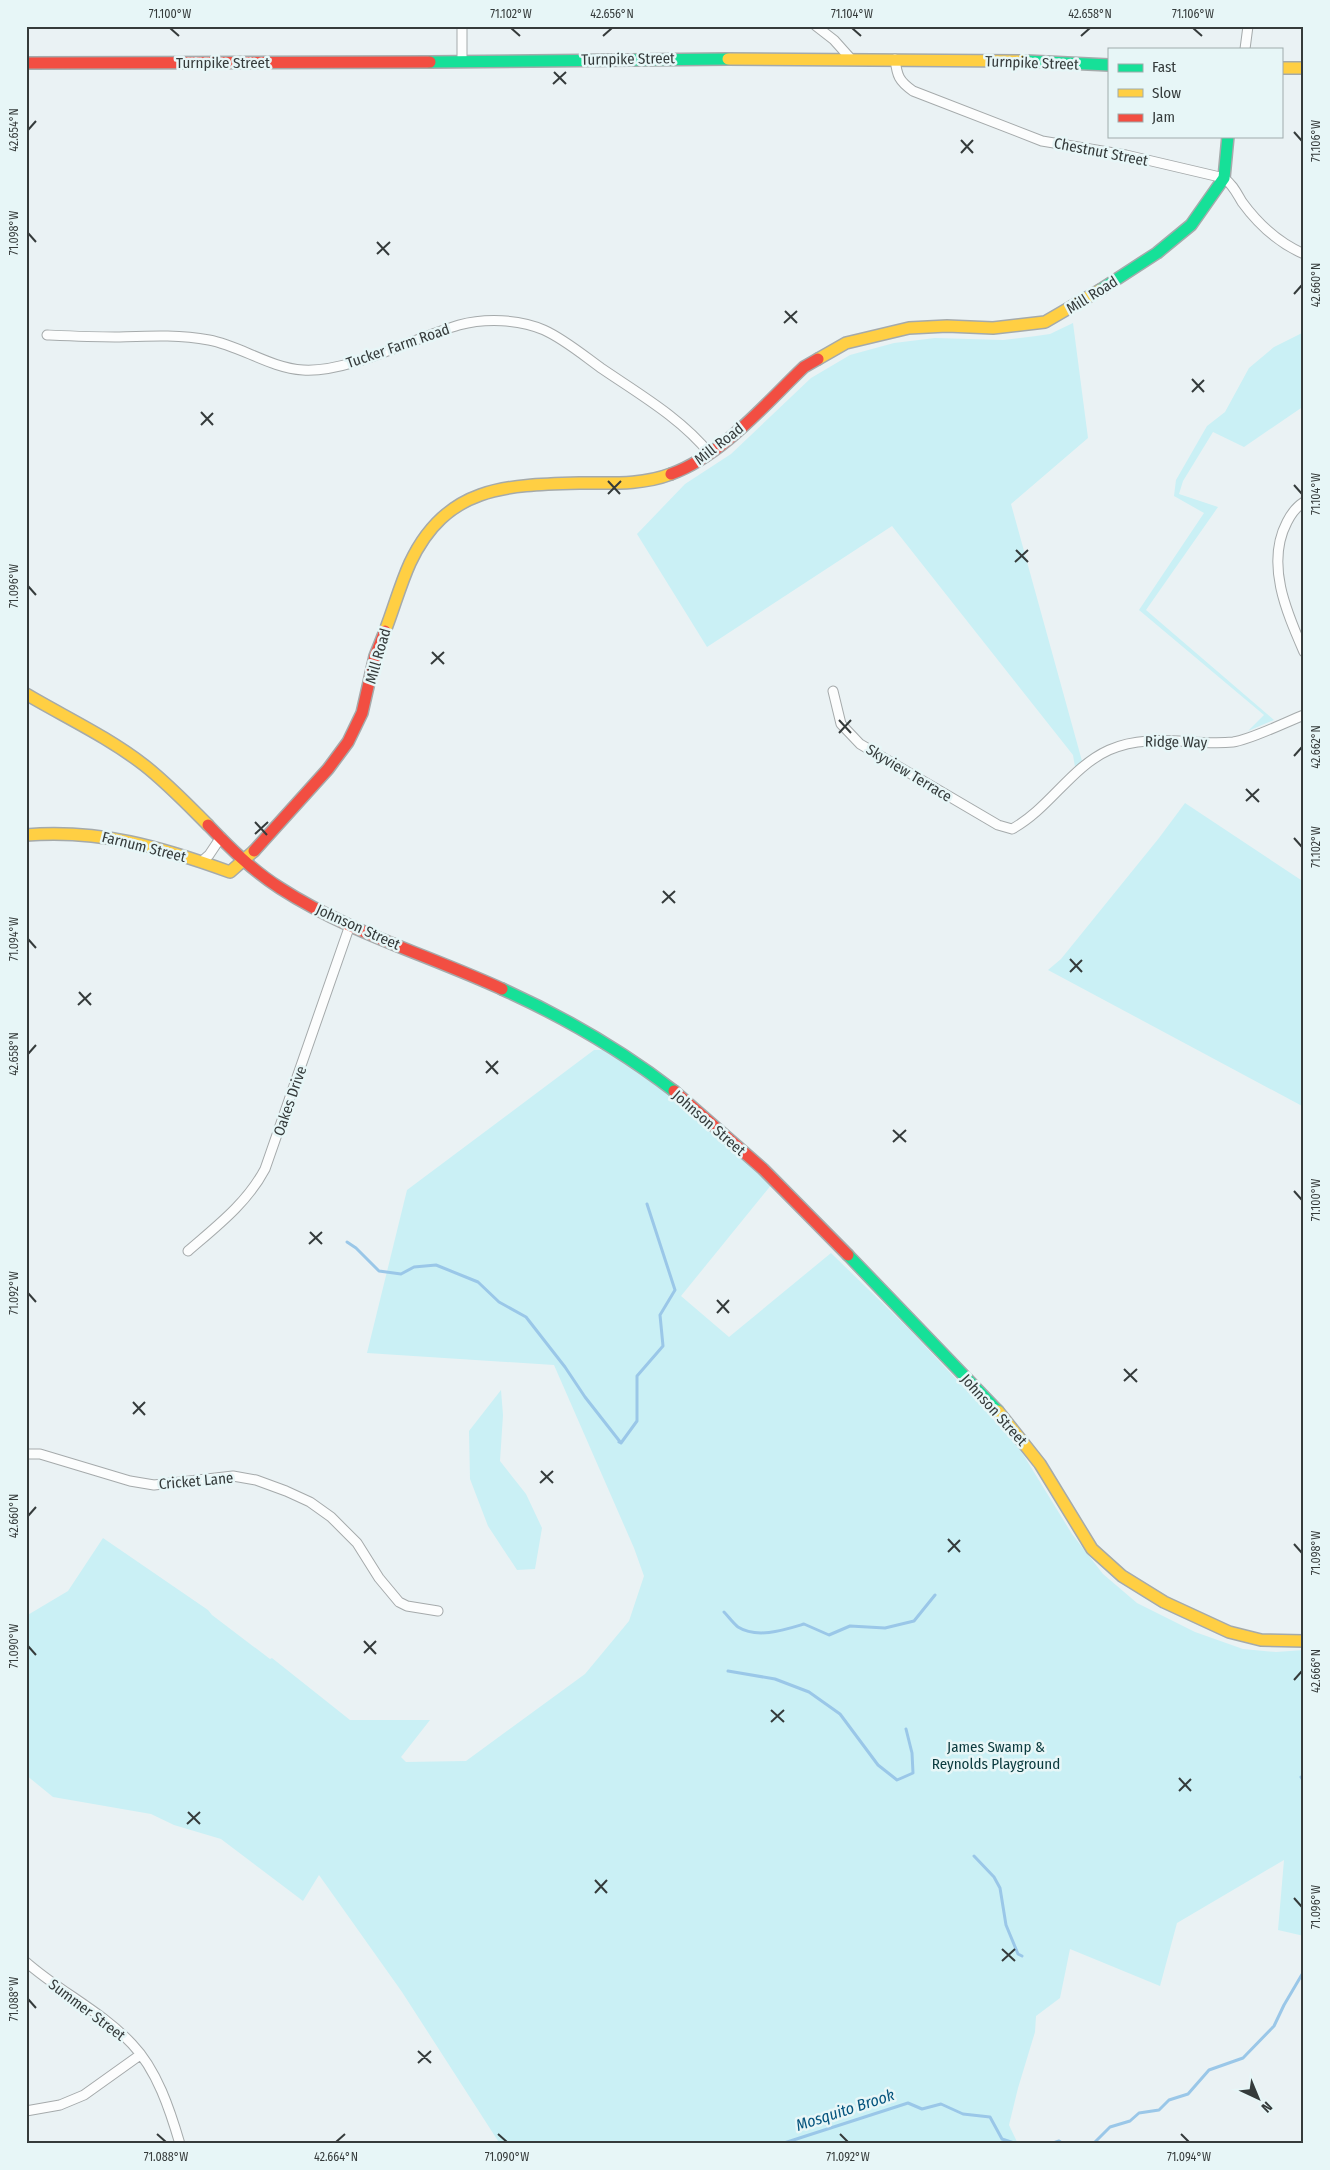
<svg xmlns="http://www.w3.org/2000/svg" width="1330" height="2170" font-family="'Fira Sans Condensed',sans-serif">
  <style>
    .green { fill: #caf0f5 }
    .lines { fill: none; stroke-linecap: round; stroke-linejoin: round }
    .stream { stroke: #9ac7e8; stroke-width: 3 }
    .street-casing { stroke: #a5aaab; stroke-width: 11 }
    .fast-casing { stroke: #a5aaab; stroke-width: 14 }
    .slow-casing { stroke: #a5aaab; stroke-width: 14 }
    .jam-casing { stroke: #a5aaab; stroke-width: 14 }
    .street { stroke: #fcfdfd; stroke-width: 9 }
    .fast { stroke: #16e098; stroke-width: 11 }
    .slow { stroke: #ffcf43; stroke-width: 11 }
    .jam { stroke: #f24e42; stroke-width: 11 }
    .ticks { fill: none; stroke: #353b3b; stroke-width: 2 }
    .labels { text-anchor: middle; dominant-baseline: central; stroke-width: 5; stroke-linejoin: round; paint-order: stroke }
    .street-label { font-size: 15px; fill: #353b3b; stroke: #e7f6f7 }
    .park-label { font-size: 15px; fill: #0a393d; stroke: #e7f6f7 }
    .water-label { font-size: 16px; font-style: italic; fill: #04537d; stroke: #e7f6f7 }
    .neatline { fill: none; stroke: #353b3b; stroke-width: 2 }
    .ticks-label { font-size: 12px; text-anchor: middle; fill: #353b3b }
  </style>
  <rect width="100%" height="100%" fill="#eaf2f4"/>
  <path class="green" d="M1073 323 1088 438 1011 504 1082 761 1075 767 1073 755 892 526 707 647 637 534 685 484 731 454 811 378 850 355 894 343 935 338 1003 340 1036 336 1050 334Z
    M1304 332V406L1244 447 1213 432 1183 481 1179 494 1218 507 1146 610 1274 720 1248 731 1264 715 1139 610 1204 513 1174 496 1176 480 1207 426 1225 412 1249 368 1274 347Z
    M1185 803 1304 882V1107L1048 970 1061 959 1159 838Z
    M594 1050H612L707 1125 772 1184 681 1296 729 1337 831 1253 909 1329 986 1411 1021 1451 1072 1534 1103 1574 1137 1603 1195 1632 1243 1649 1276 1652 1304 1650V1936L1278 1930 1284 1860 1177 1923 1160 1986 1070 1949 1060 1998 1036 2016 1035 2032 1018 2088 1009 2125 1018 2144H500L402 1992 319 1875 303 1901 221 1839 174 1825 151 1814 53 1797 26 1775V1616L68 1591 103 1538 208 1610 212 1615 270 1659 272 1658 350 1720H430L401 1757 406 1762 466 1761 585 1674 629 1621 644 1576 634 1548 554 1365 367 1353 407 1190Z
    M501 1390 503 1415 500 1461 526 1494 542 1528 535 1569 517 1570 488 1526 470 1479 469 1431Z"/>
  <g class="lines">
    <path class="stream" d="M347 1242 356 1248 379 1271 401 1274 414 1267 436 1265 478 1282 499 1302 526 1317 565 1367 585 1397 621 1443 619 1442
      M621 1443 637 1421V1376L663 1346 660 1315 675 1290 647 1204
      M724 1612C728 1616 733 1623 738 1627 757 1639 784 1630 804 1624L829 1635 850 1626 885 1628 914 1621 935 1595
      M728 1671 775 1679 809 1692 840 1714 878 1765 897 1780 913 1773 912 1753 906 1729
      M1301 1777 1304 1782
      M974 1856 994 1877 1000 1888 1006 1925 1018 1954 1022 1956
      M781 2144 908 2103 922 2109 941 2104 963 2114 990 2117 1002 2139 1017 2144
      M1050 2144 1059 2141 1063 2144
      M1093 2144 1110 2127 1130 2121 1139 2113 1159 2110 1169 2100 1188 2094 1209 2070 1243 2058 1274 2026 1284 2005 1304 1971"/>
    <defs>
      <path id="street" d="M816 26 834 40 851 59
        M1245 49 1248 26
        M895 59C897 76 899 81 913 91L1042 141 1126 155 1224 178C1233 185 1236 192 1242 202 1258 224 1279 243 1304 254
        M462 60V26
        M47 335C70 336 92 337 115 337 147 336 178 334 209 340 241 346 270 368 303 370 348 373 414 338 459 325 485 318 519 319 544 330 564 339 583 355 601 368 639 394 681 418 710 454
        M1304 502C1296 507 1291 514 1287 522 1265 564 1287 613 1304 652
        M833 691 841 724 860 744 998 825 1012 829C1049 809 1071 767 1109 750 1149 732 1191 746 1233 742 1250 740 1286 722 1304 715
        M201 862 209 855 221 837
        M188 1251C217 1226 247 1203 265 1169L350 925
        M26 1454H40L130 1481 154 1485 233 1476 256 1480 286 1491 310 1502 331 1517 357 1543 379 1578 399 1602 407 1606 438 1611
        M26 1962C60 1992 101 2011 132 2044 157 2070 170 2110 180 2144
        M26 2111 60 2105 84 2095 140 2055"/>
      <path id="fast" d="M1026 61 1109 65
        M430 62 728 59
        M1100 290 1157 253 1191 225 1224 178 1228 136
        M502 989C564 1017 621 1050 674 1091
        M848 1255 998 1411"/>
      <path id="slow" d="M728 59 1026 61
        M1281 68H1304
        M818 359 846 343 909 328 947 326 993 328 1045 322 1100 290
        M385 631C394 608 400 585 410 563 446 486 505 485 581 483 612 483 642 485 671 474
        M26 694C65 717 108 737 144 765 167 783 187 804 208 825
        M26 835C100 829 161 847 230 872L254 851
        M998 1411 1040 1464 1092 1549 1122 1576 1164 1602 1229 1632 1261 1640 1304 1641"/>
      <path id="jam" d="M26 63 430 62
        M671 474C723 455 765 404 804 367L818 359
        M208 825C230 848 253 871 280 888 348 932 428 955 502 989
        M254 851 328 769 348 742 362 713 375 656 385 631
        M674 1091 763 1169 848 1255"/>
    </defs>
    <use href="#street" class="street-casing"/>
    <use href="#fast" class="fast-casing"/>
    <use href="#slow" class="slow-casing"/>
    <use href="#jam" class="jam-casing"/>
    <use href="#street" class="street"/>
    <use href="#fast" class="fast"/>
    <use href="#slow" class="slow"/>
    <use href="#jam" class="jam"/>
  </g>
  <path class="ticks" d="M170 28 179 36M511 28 520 36M852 28 861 36M1193 28 1202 36M603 36 612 28M1081 36 1090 28M554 72 566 84M553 84 566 72M28 130 36 121M1294 132 1302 141M961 140 973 153M961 153 973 140M28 233 36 242M377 242 389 255M377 254 390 242M1294 294 1302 285M785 311 797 323M784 323 797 311M1192 379 1204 392M1192 392 1204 380M201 412 213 425M201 425 213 413M608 481 620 494M1294 485 1302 494M608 494 621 481M1016 550 1028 562M1015 562 1028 550M28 586 36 595M432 652 444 664M431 664 444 652M839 720 851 733M839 733 851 720M1294 756 1302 747M1246 789 1259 802M1246 801 1259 789M255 822 267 835M255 834 268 822M1294 838 1302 847M663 891 675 903M662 903 675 891M28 939 36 948M1070 959 1082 972M1070 972 1082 960M79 992 91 1005M78 1005 91 993M28 1054 36 1045M486 1061 498 1074M486 1073 498 1061M893 1130 906 1142M893 1142 906 1130M1294 1191 1302 1200M310 1232 322 1244M309 1244 322 1232M28 1293 36 1302M717 1300 729 1313M717 1313 729 1300M1124 1369 1137 1382M1124 1381 1137 1369M133 1402 145 1415M133 1414 145 1402M541 1471 553 1483M540 1483 553 1471M28 1516 36 1507M948 1539 960 1552M1294 1544 1302 1553M948 1552 960 1540M364 1641 376 1654M28 1646 36 1655M364 1653 376 1641M1294 1680 1302 1671M771 1710 784 1722M771 1722 784 1710M1179 1778 1191 1791M1179 1791 1191 1779M188 1812 200 1824M187 1824 200 1812M595 1880 607 1893M595 1893 607 1880M1294 1898 1302 1907M1002 1949 1015 1961M1002 1961 1015 1949M28 1999 36 2008M418 2051 431 2063M418 2063 431 2051M157 2134 166 2142M498 2134 507 2142M840 2134 848 2142M1181 2134 1189 2142M336 2142 345 2134"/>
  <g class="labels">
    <g class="street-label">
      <text transform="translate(628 59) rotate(-1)">Turnpike Street</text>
      <text x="223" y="63">Turnpike Street</text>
      <text transform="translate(1032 63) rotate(2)">Turnpike Street</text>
      <text transform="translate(1101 152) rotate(11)">Chestnut Street</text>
      <text transform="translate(1092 295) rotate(-32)">Mill Road</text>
      <text transform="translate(398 346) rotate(-19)">Tucker Farm Road</text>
      <text transform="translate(719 444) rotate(-38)">Mill Road</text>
      <text transform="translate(378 656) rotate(-74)">Mill Road</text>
      <text transform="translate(1176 742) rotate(1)">Ridge Way</text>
      <text transform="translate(909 773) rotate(31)">Skyview Terrace</text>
      <text transform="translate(144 847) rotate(14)">Farnum Street</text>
      <text transform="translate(358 927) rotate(24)">Johnson Street</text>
      <text transform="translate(290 1101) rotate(-71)">Oakes Drive</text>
      <text transform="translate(709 1123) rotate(41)">Johnson Street</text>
      <text transform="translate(994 1410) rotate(48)">Johnson Street</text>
      <text transform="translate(196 1481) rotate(-5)">Cricket Lane</text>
      <text transform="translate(87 2010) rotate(37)">Summer Street</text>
    </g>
    <g class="park-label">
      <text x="996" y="1747">James Swamp &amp;<tspan x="996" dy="17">Reynolds Playground</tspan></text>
    </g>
    <g class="water-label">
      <text transform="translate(845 2110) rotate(-18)">Mosquito Brook</text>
    </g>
  </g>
  <rect width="1330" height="2170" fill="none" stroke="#e7f6f7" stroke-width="55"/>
  <rect x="1108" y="48" width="175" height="90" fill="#e7f6f7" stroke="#a0abac"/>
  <rect x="1118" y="64" width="25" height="8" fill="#16e098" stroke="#a0abac"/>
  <text x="1152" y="72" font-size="15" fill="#353b3b">Fast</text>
  <rect x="1118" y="89" width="25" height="8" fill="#ffcf43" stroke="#a0abac"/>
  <text x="1152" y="98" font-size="15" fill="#353b3b">Slow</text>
  <rect x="1118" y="114" width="25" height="8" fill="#f24e42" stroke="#a0abac"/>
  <text x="1152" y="122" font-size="15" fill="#353b3b">Jam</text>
  <g transform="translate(1258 2098) rotate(136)" stroke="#e7f6f7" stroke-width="4" paint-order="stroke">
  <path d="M0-4L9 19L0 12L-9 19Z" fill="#353b3b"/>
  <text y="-8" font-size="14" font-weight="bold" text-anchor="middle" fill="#353b3b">N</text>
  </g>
  <rect x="28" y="28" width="1274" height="2114" class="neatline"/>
  <g class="ticks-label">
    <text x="170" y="18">71.100°W</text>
    <text x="511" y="18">71.102°W</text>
    <text x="612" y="18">42.656°N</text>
    <text x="852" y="18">71.104°W</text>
    <text x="1090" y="18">42.658°N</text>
    <text x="1193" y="18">71.106°W</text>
    <text transform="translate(14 130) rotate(-90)" y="4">42.654°N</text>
    <text transform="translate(1316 141) rotate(-90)" y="4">71.106°W</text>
    <text transform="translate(14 233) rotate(-90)" y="4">71.098°W</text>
    <text transform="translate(1316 285) rotate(-90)" y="4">42.660°N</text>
    <text transform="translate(1316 494) rotate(-90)" y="4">71.104°W</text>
    <text transform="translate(14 586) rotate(-90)" y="4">71.096°W</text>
    <text transform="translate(1316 747) rotate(-90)" y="4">42.662°N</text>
    <text transform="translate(1316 847) rotate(-90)" y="4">71.102°W</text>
    <text transform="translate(14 939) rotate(-90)" y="4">71.094°W</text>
    <text transform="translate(14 1054) rotate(-90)" y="4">42.658°N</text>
    <text transform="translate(1316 1200) rotate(-90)" y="4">71.100°W</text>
    <text transform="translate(14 1293) rotate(-90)" y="4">71.092°W</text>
    <text transform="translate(14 1516) rotate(-90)" y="4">42.660°N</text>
    <text transform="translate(1316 1553) rotate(-90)" y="4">71.098°W</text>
    <text transform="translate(14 1646) rotate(-90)" y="4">71.090°W</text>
    <text transform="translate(1316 1671) rotate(-90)" y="4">42.666°N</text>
    <text transform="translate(1316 1907) rotate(-90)" y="4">71.096°W</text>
    <text transform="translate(14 1999) rotate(-90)" y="4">71.088°W</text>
    <text x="166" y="2161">71.088°W</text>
    <text x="336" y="2161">42.664°N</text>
    <text x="507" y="2161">71.090°W</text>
    <text x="848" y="2161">71.092°W</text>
    <text x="1189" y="2161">71.094°W</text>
  </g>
</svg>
